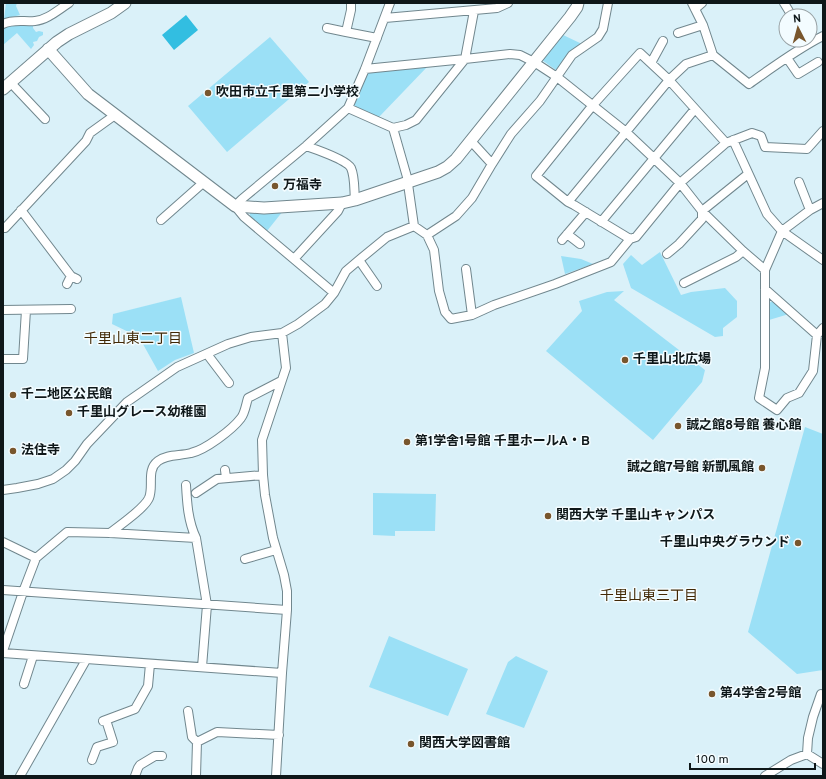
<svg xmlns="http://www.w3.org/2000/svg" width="826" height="779" font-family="Overpass,'Noto Sans JP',sans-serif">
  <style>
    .green { fill: #9be0f6 }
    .water { fill: #32bee1 }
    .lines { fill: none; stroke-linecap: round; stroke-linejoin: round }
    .minor-casing { stroke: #71878e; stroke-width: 10 }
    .tertiary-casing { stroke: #71878e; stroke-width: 13 }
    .minor { stroke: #fff; stroke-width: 8 }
    .tertiary { stroke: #fff; stroke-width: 11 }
    .poi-dot { fill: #78562d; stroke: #f3fcff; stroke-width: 1.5 }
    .labels { text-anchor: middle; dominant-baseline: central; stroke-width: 3; stroke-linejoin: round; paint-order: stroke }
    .poi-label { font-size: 13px; font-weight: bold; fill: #0e1719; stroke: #f3fcff; text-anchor: start }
    .neighbourhood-label { font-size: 14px; fill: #422906; stroke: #f3fcff }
  </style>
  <rect width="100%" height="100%" fill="#daf1f9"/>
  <path class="green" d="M6 3H17L16 6 20 15 4 19Z
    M17 24 33 25V28L36 32 39 31 43 32V35L39 37 37 41 33 42 34 45 31 49 17 33 3 45V35L4 34 3 28Z
    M561 34 582 44 559 69 556 70 542 60Z
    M270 37 309 82 227 152 188 106Z
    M428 66 379 117 355 108 354 105 366 74 368 73Z
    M283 211 267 231 250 216V213L252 212Z
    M660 252 681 295 691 292 725 288 737 301V317L723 328V336L715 337 631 288 623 264 631 255 642 265Z
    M561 256 581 259 593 264 565 274Z
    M624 291 614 300 705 370 702 382 653 440 546 351 582 311 579 301 607 292Z
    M181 297 194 353 175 360 158 371 139 337 112 324 113 314Z
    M773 301 789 314 769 320V303Z
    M805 427 823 434V670L797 674 748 632Z
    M373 493 436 494 435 531H395V536L373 535Z
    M389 636 468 669 448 716 369 687Z
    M516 656 548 671 524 728 486 714 508 662Z"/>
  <path class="water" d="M186 15 198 30 174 50 162 35Z"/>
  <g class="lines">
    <defs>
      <path id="minor" d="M351 3V10L346 32 377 38
        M692 3 703 25 713 55
        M784 3 792 16
        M695 9 702 3
        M385 18 497 8 508 3
        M3 24C13 19 24 22 35 21 47 20 58 10 69 3
        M327 28 346 32
        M678 33 703 25
        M787 58 798 74 818 62
        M651 63 663 41
        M365 69 465 59 510 54 520 55 534 62 557 77 626 132 680 183 702 211 743 251 765 270
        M11 83 45 119
        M348 108 393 128 407 177 414 226
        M393 128 406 125 416 120 465 59 474 11
        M470 140 492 164
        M733 140 767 214 782 231 823 260
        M306 146C315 149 347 160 351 168 355 177 354 190 355 200
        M799 182 810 210
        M568 202 669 80 686 64 713 55 749 84C773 67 797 49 823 36
        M823 203 810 210 782 231 765 270V368L759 398 777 410 787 398 799 393 813 371 817 335 823 328
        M21 210 71 276 77 279
        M161 220 204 182
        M601 222 695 109
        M3 227 5 228 86 141 90 133 115 115
        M567 234 580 244
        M427 235 456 216 472 198 492 164 511 134 540 101 572 55 598 37 603 29 608 3
        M630 239 574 205 568 202 536 176 593 105 640 53 669 80 726 143
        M562 240 586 212
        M667 254 679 244 702 219V211L748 174
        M294 259 338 211 342 203
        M359 260 377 286
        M466 269 472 315
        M684 283 736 257 743 251
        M67 284 71 276
        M765 289 817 335
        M334 293 244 217 235 206 242 199 306 146 348 108 365 69 390 3
        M3 310 71 309
        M207 354 229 383
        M3 359H23L26 310
        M225 470 226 478
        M186 485C187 503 188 521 196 538
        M3 490 17 488 38 484 53 479 66 470 75 461 87 444 127 402 177 367 228 344 251 337 282 333 298 324 325 304 334 293 346 271 359 260 387 237 414 226 427 235 434 250 439 291 445 312 451 319 472 315 494 305 555 284 611 262 630 239 636 237 680 183 726 143 752 133 761 136 765 147 807 149 823 131
        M196 493 217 479 263 475
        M110 533C120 525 144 509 149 498 154 486 146 470 158 461 167 454 180 456 191 453 205 450 232 430 241 418 245 413 246 404 248 398L281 381
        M3 542 36 558
        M245 559 276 550
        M3 590 287 610
        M3 651 23 592 36 558 67 532 110 533 196 538 207 605 202 667
        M3 653 282 673
        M24 684 33 656
        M188 711 192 737 197 742
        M103 721 135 709 148 686 150 664
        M807 754 808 738 813 717 821 694
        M92 760 97 747 113 742 106 720
        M20 776 86 660
        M135 776 138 768 140 765 155 756H162
        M196 776 197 742 217 732 279 735
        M276 776 282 673 287 610V591L284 575 273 538 265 495 263 475 262 440 286 368 282 333
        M765 776 791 760 807 754 823 764"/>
      <path id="tertiary" d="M48 49 88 94 235 206 264 208 342 203 355 200 438 172 447 167 456 159 570 17 577 7 578 3
        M3 89 57 42 69 34 111 13 125 3"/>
    </defs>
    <use href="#minor" class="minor-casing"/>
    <use href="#tertiary" class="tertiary-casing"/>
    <use href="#minor" class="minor"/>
    <use href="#tertiary" class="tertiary"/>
  </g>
  <g class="poi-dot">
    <circle cx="208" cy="93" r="4"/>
    <circle cx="275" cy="186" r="4"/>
    <circle cx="625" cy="360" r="4"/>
    <circle cx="13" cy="395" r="4"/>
    <circle cx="69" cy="413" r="4"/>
    <circle cx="678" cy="426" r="4"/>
    <circle cx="407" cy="442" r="4"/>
    <circle cx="13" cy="451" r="4"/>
    <circle cx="762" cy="468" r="4"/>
    <circle cx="548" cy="516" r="4"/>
    <circle cx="798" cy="543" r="4"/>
    <circle cx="712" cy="694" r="4"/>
    <circle cx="411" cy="744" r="4"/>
  </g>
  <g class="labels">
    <g class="poi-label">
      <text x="216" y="93">吹田市立千里第二小学校</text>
      <text x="283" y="186">万福寺</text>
      <text x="633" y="360">千里山北広場</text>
      <text x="21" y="395">千二地区公民館</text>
      <text x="77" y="413">千里山グレース幼稚園</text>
      <text x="686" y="426">誠之館8号館 養心館</text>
      <text x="415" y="442">第1学舎1号館 千里ホールA・B</text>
      <text x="21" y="451">法住寺</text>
      <text x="754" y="468" text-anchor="end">誠之館7号館 新凱風館</text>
      <text x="556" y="516">関西大学 千里山キャンパス</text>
      <text x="790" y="543" text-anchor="end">千里山中央グラウンド</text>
      <text x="720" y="694">第4学舎2号館</text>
      <text x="419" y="744">関西大学図書館</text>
    </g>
    <g class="neighbourhood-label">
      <text x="133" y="339">千里山東二丁目</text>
      <text x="649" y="596">千里山東三丁目</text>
    </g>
  </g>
  <rect width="826" height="779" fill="none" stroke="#0e1719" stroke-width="8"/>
  <g transform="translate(798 28) rotate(354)"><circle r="19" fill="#f3fcff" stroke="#97a0a3"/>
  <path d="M0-3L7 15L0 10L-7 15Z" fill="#78562d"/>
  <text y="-6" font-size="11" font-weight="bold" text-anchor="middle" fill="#0e1719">N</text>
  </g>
  <path d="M690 763v6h125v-6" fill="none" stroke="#0e1719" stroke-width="2"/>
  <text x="696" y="763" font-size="12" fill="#0e1719" stroke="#f3fcff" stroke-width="3" paint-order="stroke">100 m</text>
</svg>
